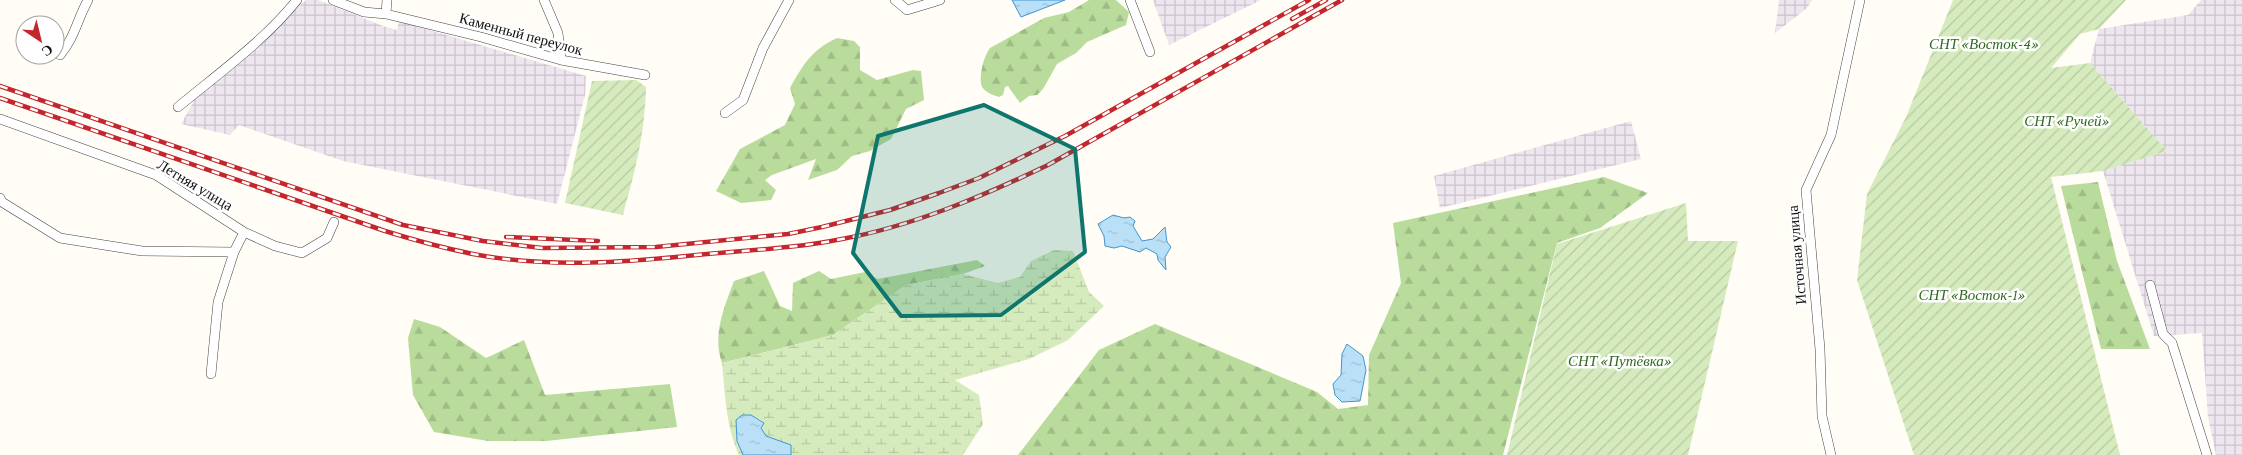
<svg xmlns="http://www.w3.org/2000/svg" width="2242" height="455" font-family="'Crimson Pro',serif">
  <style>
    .industrial { fill: url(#industrial-grid) }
    .forest { fill: url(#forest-firs) }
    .wetland { fill: url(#wetland-marsh) }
    .garden { fill: url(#garden-furrows) }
    .water { fill: url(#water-ripples); stroke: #3f96cf }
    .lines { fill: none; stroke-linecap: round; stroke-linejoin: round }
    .minor-casing { stroke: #444; stroke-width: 10 }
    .minor { stroke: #fff; stroke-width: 9 }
    .rail-casing { stroke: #c4262e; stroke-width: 4.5 }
    .rail { stroke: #fff; stroke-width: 2.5; stroke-dasharray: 8; stroke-linecap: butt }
    .marked { fill: #0f766e; fill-opacity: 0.2; stroke: #0f766e; stroke-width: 4; stroke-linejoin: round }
    .labels { text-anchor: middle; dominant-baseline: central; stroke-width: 5; stroke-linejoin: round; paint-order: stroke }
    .street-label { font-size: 15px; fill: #111; stroke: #fff }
    .park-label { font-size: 15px; font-style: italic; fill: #2f6b1f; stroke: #fff }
  </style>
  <defs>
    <pattern id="industrial-grid" width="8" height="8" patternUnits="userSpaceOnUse" patternTransform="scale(1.25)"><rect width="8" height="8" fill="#eee6ef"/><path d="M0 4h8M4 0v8" fill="none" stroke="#cbc4cc"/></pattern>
    <pattern id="forest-firs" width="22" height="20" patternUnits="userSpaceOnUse" patternTransform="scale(1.25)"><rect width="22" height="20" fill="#b9dc9c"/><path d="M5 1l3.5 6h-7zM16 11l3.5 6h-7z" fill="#9ebc85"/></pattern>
    <pattern id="wetland-marsh" width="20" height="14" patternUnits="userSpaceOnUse" patternTransform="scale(1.25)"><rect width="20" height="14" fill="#d5ebbd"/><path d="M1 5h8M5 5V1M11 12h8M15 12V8" fill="none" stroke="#b6c8a1"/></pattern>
    <pattern id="garden-furrows" width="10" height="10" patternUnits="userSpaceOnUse" patternTransform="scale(1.25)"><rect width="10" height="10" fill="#d5ebbd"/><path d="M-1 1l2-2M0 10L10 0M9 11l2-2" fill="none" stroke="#b6c8a1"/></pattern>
    <pattern id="water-ripples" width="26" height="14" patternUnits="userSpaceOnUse" patternTransform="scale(1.25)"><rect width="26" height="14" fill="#b9e0f7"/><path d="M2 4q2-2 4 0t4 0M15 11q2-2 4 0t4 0" fill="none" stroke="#9ebfd3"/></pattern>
  </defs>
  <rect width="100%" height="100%" fill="#fffdf5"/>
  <path class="industrial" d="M306 0H318L383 26 397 30 399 21 586 76 585 95 557 204 343 161 239 125 230 135 181 124 196 97Z
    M1153 0H1261L1169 45Z
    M1779 0H1812L1807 8 1775 33Z
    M2201 0H2242V455H2216L2208 417 2202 333 2154 336 2103 171 2167 151 2090 63 2099 29 2188 15Z
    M1631 121 1641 159 1440 208 1434 176Z"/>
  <path class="forest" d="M1089 0H1116L1129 12 1126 25 1087 42 1076 53 1057 64 1043 89 1037 95 1029 96 1020 103 1008 86 1005 87 1003 95 999 97C993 95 986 93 982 87 978 78 984 55 990 48L1044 18 1069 12Z
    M837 38 854 41 860 47V70L877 80 913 70 921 71 924 100 906 109 891 139 870 151 852 156 837 170 808 180 816 159 772 175 765 180 776 190 771 200 741 203 716 191 740 149 785 125 795 104 790 88C803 65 811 50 837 38Z
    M1604 177 1648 193 1600 228 1557 243 1503 455H1018L1099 350 1155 324 1317 392 1338 409 1368 405 1369 355 1401 283 1393 223Z
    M2098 182 2117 261 2150 349H2101L2061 186Z
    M977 260 985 266 963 274 906 285 833 335 722 363C712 335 724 308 734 281L764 271 780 306 792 311 793 283 819 271 831 279 865 272 878 279Z
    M414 319 440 327 486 358 524 340 545 395 670 384 677 427 546 441H488L434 432 413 395 408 338Z"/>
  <path class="wetland" d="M1054 250 1073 251 1089 292 1104 306 1068 340 1029 359 955 380 979 395 983 424 963 455H791V445L766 436 761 428 764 422 751 415 737 441 743 455H739C726 427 725 393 722 363L833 335 906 285 963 274 998 283 1020 277 1031 261Z"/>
  <path class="garden" d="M1953 0H2126L2099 29 2080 34 2051 68 2090 63 2167 151 2103 171 2051 177 2120 455H1914L1857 280 1867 194 1906 117Z
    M636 80 646 87C645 134 635 171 623 215L565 203 592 81Z
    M1686 203 1688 241H1738L1688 455H1507L1557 244Z"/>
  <path class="water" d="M1012 0H1065L1021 17Z
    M1113 215 1124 218 1130 217 1135 221 1133 226 1142 241 1153 239 1165 227 1167 242 1171 247 1165 257 1166 270 1158 260 1157 254 1146 248 1140 252 1122 246 1114 248 1105 246 1104 236 1098 224Z
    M1347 344 1363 356 1366 370 1360 401 1342 402 1335 395 1333 384 1341 375 1342 354Z
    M742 415H751L764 423 761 428 766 436 791 445V455H743L737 441 736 420Z"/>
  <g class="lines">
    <defs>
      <path id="minor" d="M333 0 364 12 386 14 481 37 561 60 645 75
        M544 0 558 33 561 60
        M895 0 907 10 940 0
        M1130 0 1150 52
        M386 14 387 0
        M60 55C75 37 77 20 88 0
        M178 107C219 73 264 41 297 0
        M725 113 743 100 763 48 789 0
        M0 119 156 175 244 232 275 246 302 253 327 238 334 222
        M0 198 2 202 60 238 142 251 234 252 244 232
        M2150 285 2163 334 2172 343 2207 455
        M211 374 218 302 234 252
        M1831 455 1822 416 1820 349 1806 190 1831 135 1860 0"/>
    </defs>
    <use href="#minor" class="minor-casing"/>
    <use href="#minor" class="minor"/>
    <defs>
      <path id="rail" d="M1292 19 1326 0
        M0 86 403 225 483 241 542 248 656 247 788 234 822 227 890 210 939 193 979 178 1065 136 1309 0
        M0 98 385 231C414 240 443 248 473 254 550 269 629 262 707 254 752 250 797 248 842 239 913 226 983 196 1048 165L1342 0
        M506 237 598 241"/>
    </defs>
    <use href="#rail" class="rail-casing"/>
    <use href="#rail" class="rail"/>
  </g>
  <path class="marked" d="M984 105 1075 149 1085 252 1001 315 901 316 853 253 878 136Z"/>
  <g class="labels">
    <g class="street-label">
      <text transform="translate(521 34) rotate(15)">Каменный переулок</text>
      <text transform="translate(195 185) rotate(31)">Летняя улица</text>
      <text transform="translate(1797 255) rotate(-95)">Источная улица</text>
    </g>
    <g class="park-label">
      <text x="1984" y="44">СНТ «Восток-4»</text>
      <text x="2067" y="121">СНТ «Ручей»</text>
      <text x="1972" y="295">СНТ «Восток-1»</text>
      <text x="1620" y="361">СНТ «Путёвка»</text>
    </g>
  </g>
  <g transform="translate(40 40) rotate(145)"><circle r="24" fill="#ffffff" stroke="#a0a0a0"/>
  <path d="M0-4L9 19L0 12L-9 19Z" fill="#c4262e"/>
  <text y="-8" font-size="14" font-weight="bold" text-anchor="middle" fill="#111111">С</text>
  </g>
</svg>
